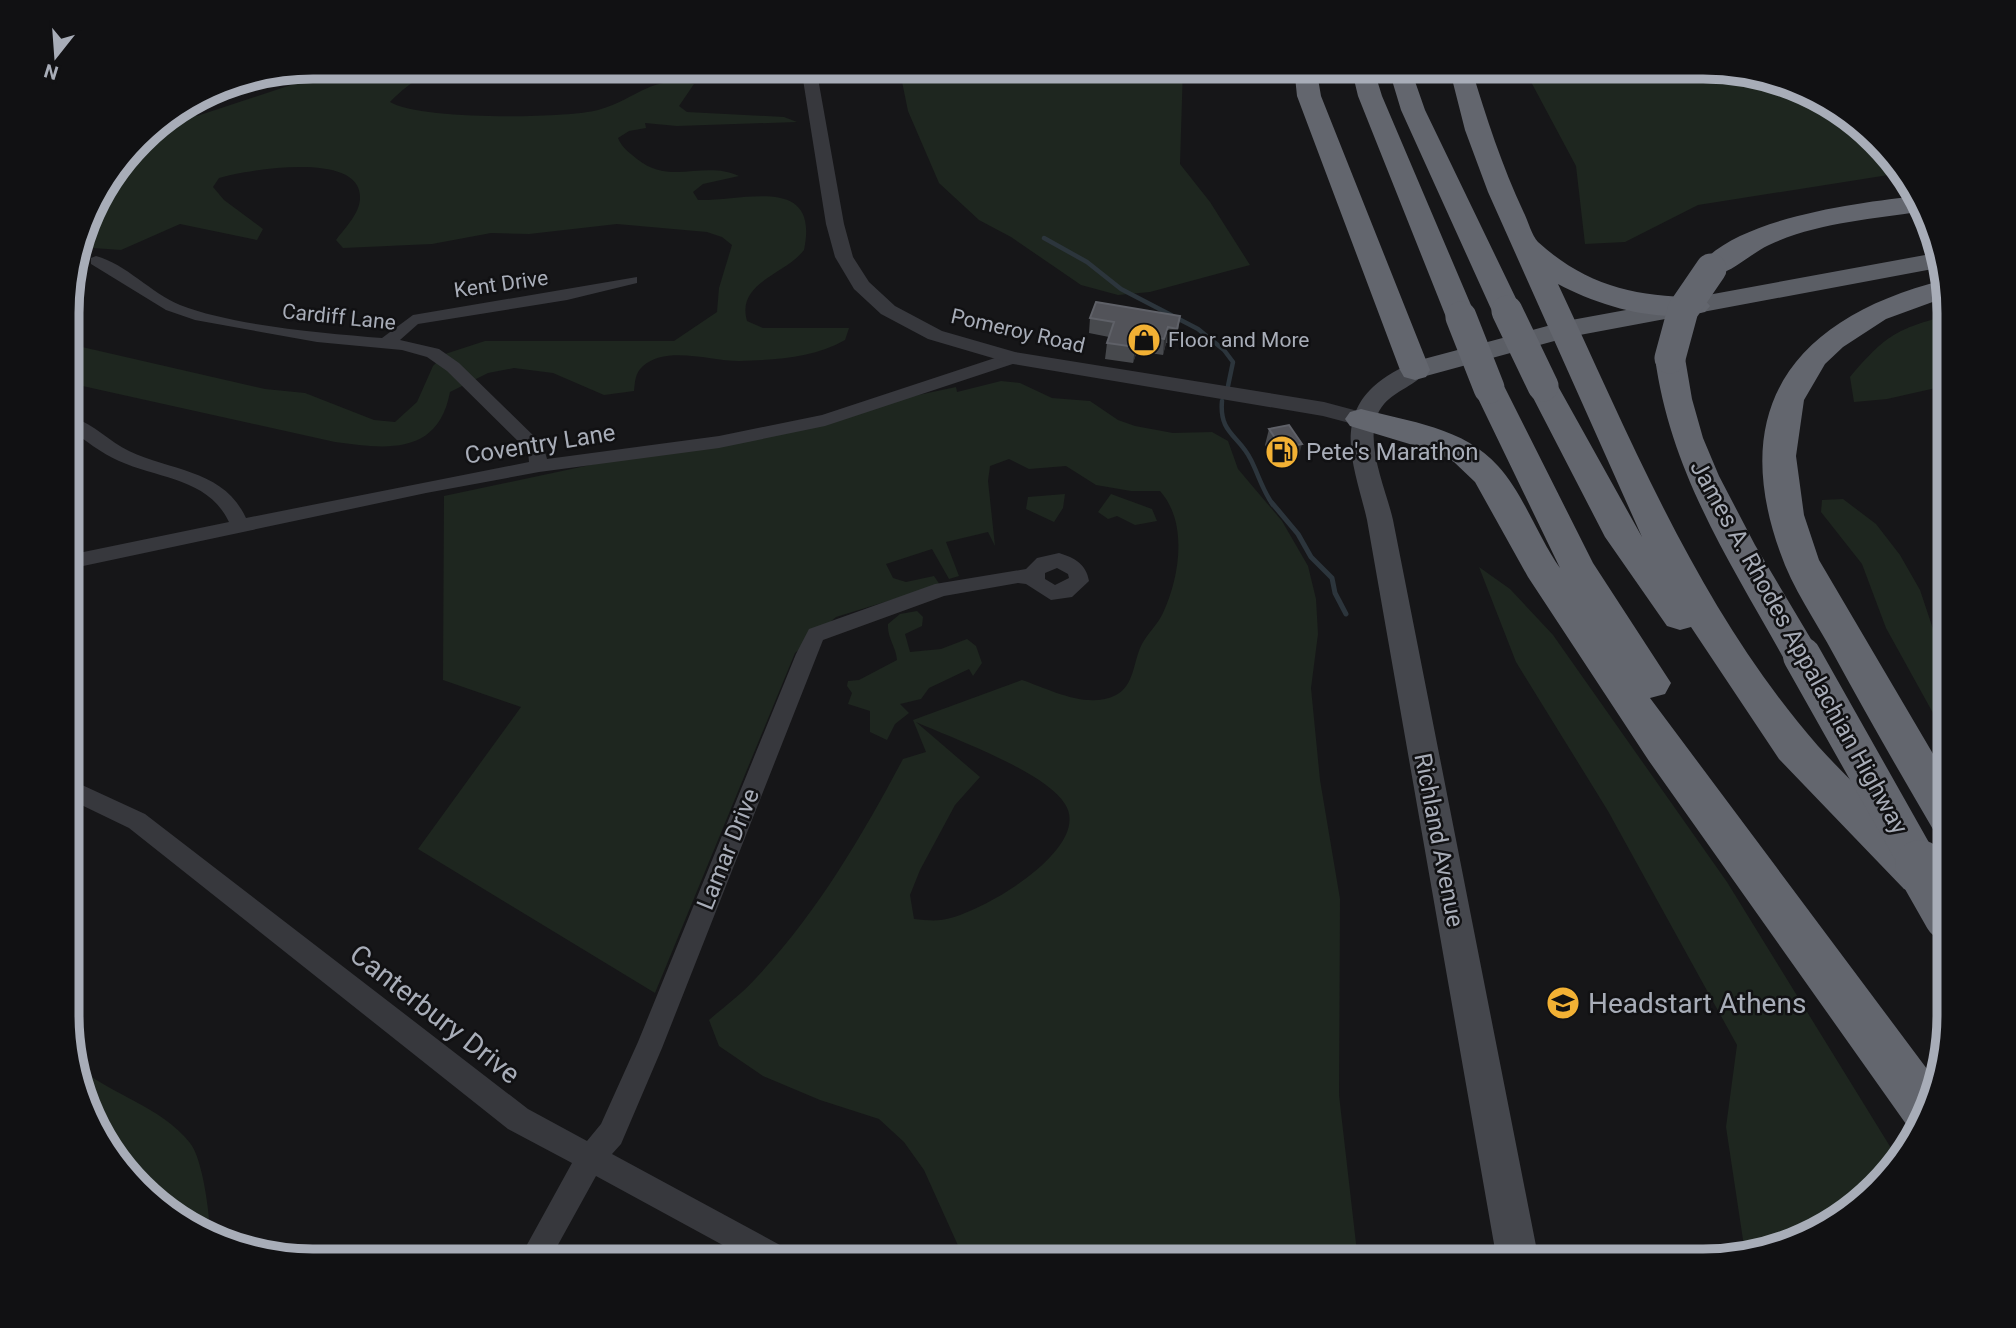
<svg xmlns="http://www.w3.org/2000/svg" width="2016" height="1328" font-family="Roboto,sans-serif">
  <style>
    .green { fill: #1e261f; fill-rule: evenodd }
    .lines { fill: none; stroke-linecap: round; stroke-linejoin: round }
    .stream-far1 { stroke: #2c353c; stroke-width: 4.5 }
    .stream { stroke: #2c353c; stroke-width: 5 }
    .minor { fill: #37383d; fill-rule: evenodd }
    .tertiary { fill: #37383d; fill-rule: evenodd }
    .secondary { fill: #45474d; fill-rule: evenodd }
    .trunk { fill: #5b5e65; fill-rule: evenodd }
    .motorway { fill: #63666e; fill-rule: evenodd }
    .motorway-bridge-far2 { stroke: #63666e; stroke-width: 31 }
    .motorway-bridge-far1 { stroke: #63666e; stroke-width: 38 }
    .motorway-bridge { stroke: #63666e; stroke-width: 50 }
    .wall { fill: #47494d }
    .shaded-wall { fill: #2f3033 }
    .building { fill: #525359; stroke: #5f6168; stroke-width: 2 }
    .labels { text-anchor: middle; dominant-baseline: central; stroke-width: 5; stroke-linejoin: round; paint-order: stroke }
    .far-street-label { font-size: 21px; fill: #a8adb8; stroke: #111113 }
    .far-poi-label { font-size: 21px; fill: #a8adb8; stroke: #111113; text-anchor: start }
    .street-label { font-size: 24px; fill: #a8adb8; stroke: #111113 }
    .poi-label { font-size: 24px; fill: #a8adb8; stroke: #111113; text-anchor: start }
    .near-poi-label { font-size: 28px; fill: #a8adb8; stroke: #111113; text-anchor: start }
    .near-street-label { font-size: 28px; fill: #a8adb8; stroke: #111113 }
    .rim { fill: none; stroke: #a8adb8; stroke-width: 9 }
  </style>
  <rect width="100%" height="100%" fill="#161618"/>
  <path class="green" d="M313 67H488C440 72 426 66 390 102 418 120 563 119 598 110 636 100 651 74 694 84L679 106 687 112 784 117 797 122 677 126 645 123 646 128 629 131 618 138C622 148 629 152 637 159 670 186 704 160 739 176L703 184 693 192 698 200C745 201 820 174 804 250 785 275 736 282 747 321L763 328H849L845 340C813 358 776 360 739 361 712 361 666 345 643 366 635 373 635 382 634 391L604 395 553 373 514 368 488 373 450 392C438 456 386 449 335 442L69 383V344L265 389 305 393 374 420 395 422 417 402 433 366 445 354 485 341H674L717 312 719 288 732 245 722 237 707 232 617 224 529 234 491 233 432 244 343 248 336 240C345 228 360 213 360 198 362 150 246 170 219 178L213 187 224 200 263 229 257 240 180 224 121 250 79 247 92 204 150 128 209 92 205 101 195 109 197 116 294 84 305 77V68Z
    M899 67H1183L1180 164 1210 202 1250 265 1150 292 1118 295 1081 285 1011 237 979 220 939 183 908 111Z
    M1523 67C1626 66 1747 50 1838 107 1859 120 1883 154 1901 173L1698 205 1625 242 1585 244 1576 166Z
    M1949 315V385L1887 399 1854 402 1850 377C1886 335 1896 329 1949 315Z
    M1001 381 1020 383 1052 398 1090 401 1118 420 1135 426 1173 433 1212 432 1228 441 1238 469 1282 521 1308 566 1316 599 1318 634 1311 688 1320 780 1340 899 1339 1095 1358 1261H965L924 1170 904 1142 879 1119 820 1100 763 1076 719 1046 709 1020C725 1006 743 993 757 977 817 913 862 836 903 759L926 752 913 720 1022 680C1049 689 1087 710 1116 695 1135 685 1133 661 1142 644 1148 633 1158 624 1163 613 1180 576 1188 522 1160 491H1131L1096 485 1066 466 1029 469 1009 459 990 466 988 481 995 546 988 532 946 542 959 576 949 579 932 549 886 564 893 578 906 582 934 576 940 585 836 617 795 653 655 993 418 849 521 707 443 680 444 496 956 387 957 392ZM916 722C954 739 1044 771 1065 804 1094 849 977 916 941 920 933 921 923 920 914 919L910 895 920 870 955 805 980 777Z
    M1065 494 1063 508 1054 522 1026 509 1028 497Z
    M1111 494 1152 509 1157 521 1135 525 1117 516 1108 519 1098 512Z
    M1843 499 1876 524 1900 555 1920 590 1938 644 1949 657V742L1886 628 1862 564 1821 512 1822 500Z
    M1479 567 1510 589 1553 635 1727 882 1899 1161 1826 1229 1745 1253 1726 1127 1737 1045 1608 811 1516 662Z
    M917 611 923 617 922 626 905 634 910 652 941 649 967 639 976 646 982 663 973 676 969 669 929 688 921 699 900 704 909 713 895 724 887 740 870 732V711L848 704 852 693 847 686 848 681 859 680 897 660C896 646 887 638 888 624L900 614Z
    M74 1064C109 1094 161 1106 190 1143 203 1159 210 1216 210 1237L176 1220 100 1139Z"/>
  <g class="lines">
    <path class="stream-far1" d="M1044 238 1087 262 1121 289 1198 329 1224 350 1233 362 1228 386
      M1222 401C1219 434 1239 435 1251 460 1259 476 1262 489 1273 505"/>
    <path class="stream" d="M1272 503 1298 534 1311 557 1332 578 1335 593 1346 614"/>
    <path class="minor" d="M96 256C126 264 151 293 180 305 234 326 323 333 382 338L413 315 637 277V283L567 300 418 324 400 340 439 349 459 363 543 445 547 459 719 436 822 415 1007 354 1013 353 1021 358 1019 362 825 426 719 448 539 472 426 493 69 569V555L229 522C208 478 159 479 119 461 101 453 85 440 69 429V420L74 418C94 424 110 442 129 451 173 472 223 469 246 518L529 462 528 451 447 371 427 357 402 350 317 342 195 320 166 310 91 264V258Z
      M1059 553C1075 558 1086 564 1089 581L1072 597 1051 600 1026 584 1018 583 944 596 823 640 662 1048 621 1144 612 1154 791 1251 796 1261H752L596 1176 549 1261H518L572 1163 508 1129 129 828 69 799V779L145 814 528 1109 587 1141 601 1124 638 1042 796 654 809 629 935 584 1026 569 1037 558ZM1057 568 1068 574 1069 578 1055 585 1045 579V573Z"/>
    <path class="tertiary" d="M801 67H816L844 224 853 257 869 282 895 306 942 331 1015 352 1324 402 1369 414 1372 419 1369 424 1361 426 1323 416 1013 364 928 339 881 314 854 289 835 257 826 224Z"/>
    <path class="secondary" d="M1415 363 1423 365 1427 370C1417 385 1396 390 1384 404 1359 433 1386 488 1393 520L1539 1261H1497L1367 520C1357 475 1333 424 1373 387 1385 376 1400 367 1415 363Z"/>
    <path class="trunk" d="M1936 253 1938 268 1569 337 1415 379 1405 376 1401 370 1405 364 1566 321Z"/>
    <path class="motorway" d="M1294 67H1316L1321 96 1430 370 1426 377 1415 380 1404 377 1400 370 1297 96Z
      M1351 67H1373L1382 96 1476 317 1471 323 1461 326 1451 323 1446 317 1358 96Z
      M1388 67H1410L1425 110 1522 311 1517 317 1507 320 1497 317 1492 311 1401 110Z
      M1449 67H1471C1486 117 1502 166 1524 213 1528 221 1532 236 1538 242 1584 284 1634 297 1695 297L1705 300 1710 306 1705 312C1659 324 1599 306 1558 284 1633 444 1700 611 1818 746 1854 786 1897 823 1936 861L1942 875 1936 889 1920 895 1904 889 1779 759 1691 627 1680 630 1667 626 1605 537 1527 386 1532 379 1543 376 1554 379 1642 537 1488 192 1465 130Z
      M1919 196 1923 211C1870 220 1818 222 1769 245 1747 255 1725 281 1701 275L1697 269C1732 218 1861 202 1919 196Z
      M1944 280 1949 296 1886 319 1843 347 1825 364 1804 400 1796 456 1804 515 1819 560 1949 781V836L1934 831C1900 773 1866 714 1834 655 1816 621 1792 588 1780 552 1726 402 1800 316 1944 280Z
      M1670 349 1681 351 1685 358 1692 399 1703 438 1719 476 1755 545 1821 656 1816 666 1802 671 1788 666C1732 565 1671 475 1655 358L1659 351Z
      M1489 378 1500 381 1505 388 1593 563 1671 683 1665 694 1650 698 1933 1077 1916 1128 1906 1124 1649 761 1528 577 1475 482 1454 462 1436 452 1350 426 1345 419 1350 412 1361 409C1408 421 1465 428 1498 466 1523 493 1538 537 1560 568L1473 388 1478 381Z"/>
    <path class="motorway-bridge-far2" d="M1507 311 1543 386
      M1461 317 1489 388
      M1670 358 1683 310 1711 269"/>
    <path class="motorway-bridge-far1" d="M1802 656 1921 867"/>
    <path class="motorway-bridge" d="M1920 865 1949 916"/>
  </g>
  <path class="wall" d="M1180 316 1178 331 1174 344 1166 343 1163 355 1137 351 1133 363 1105 359 1107 343 1109 337 1089 333 1090 318Z
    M1269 429 1298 459 1278 464 1265 445Z"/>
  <path class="shaded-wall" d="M1180 316 1178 331 1174 344 1177 329Z
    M1168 327 1166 343 1163 355 1164 339Z
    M1139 335 1137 351 1133 363 1135 347Z
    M1302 444 1298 459 1278 464 1282 448Z"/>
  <path class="building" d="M1096 302 1180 316 1177 329 1168 327 1164 339 1139 335 1135 347 1107 343 1114 322 1090 318Z
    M1289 425 1302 444 1282 448 1269 429Z"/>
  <defs>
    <symbol id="shop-disc" viewBox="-11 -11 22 22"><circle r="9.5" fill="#f2b134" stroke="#111113"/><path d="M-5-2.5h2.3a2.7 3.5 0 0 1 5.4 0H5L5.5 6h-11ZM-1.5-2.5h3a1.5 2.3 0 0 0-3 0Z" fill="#111"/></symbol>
    <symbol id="fuel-disc" viewBox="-11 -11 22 22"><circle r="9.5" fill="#f2b134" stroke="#111113"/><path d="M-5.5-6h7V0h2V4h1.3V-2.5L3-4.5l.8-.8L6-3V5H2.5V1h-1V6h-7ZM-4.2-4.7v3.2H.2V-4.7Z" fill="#111"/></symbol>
    <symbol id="school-disc" viewBox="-11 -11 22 22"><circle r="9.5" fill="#f2b134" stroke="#111113"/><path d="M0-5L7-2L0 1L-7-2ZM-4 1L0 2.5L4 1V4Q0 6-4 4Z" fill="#111"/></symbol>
  </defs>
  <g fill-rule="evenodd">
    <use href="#shop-disc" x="1125" y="321" width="38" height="38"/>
    <use href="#fuel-disc" x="1263" y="433" width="38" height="38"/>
    <use href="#school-disc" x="1544" y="984" width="38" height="38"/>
  </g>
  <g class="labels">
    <g class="far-street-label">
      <text transform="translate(501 284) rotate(-8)">Kent Drive</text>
      <text transform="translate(339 317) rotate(6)">Cardiff Lane</text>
      <text transform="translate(1018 331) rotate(13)">Pomeroy Road</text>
    </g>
    <g class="far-poi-label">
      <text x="1168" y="340">Floor and More</text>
    </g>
    <g class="street-label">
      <text transform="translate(540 444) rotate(-9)">Coventry Lane</text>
      <text transform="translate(1799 647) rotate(61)">James A. Rhodes Appalachian Highway</text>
      <text transform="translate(1439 840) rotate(79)">Richland Avenue</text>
      <text transform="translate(728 849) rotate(-68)">Lamar Drive</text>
    </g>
    <g class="poi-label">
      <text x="1306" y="452">Pete's Marathon</text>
    </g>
    <g class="near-poi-label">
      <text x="1588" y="1003">Headstart Athens</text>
    </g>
    <g class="near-street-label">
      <text transform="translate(435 1014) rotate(38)">Canterbury Drive</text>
    </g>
  </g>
  <path d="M0 0H2016V1328H0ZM313 79H1703A234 234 0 0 1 1937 313V1015A234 234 0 0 1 1703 1249H313A234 234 0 0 1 79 1015V313A234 234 0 0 1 313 79Z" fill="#111113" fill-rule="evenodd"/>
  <path class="rim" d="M313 79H1703A234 234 0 0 1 1937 313V1015A234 234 0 0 1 1703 1249H313A234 234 0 0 1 79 1015V313A234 234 0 0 1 313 79Z"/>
  <g transform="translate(56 56) rotate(197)" stroke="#111113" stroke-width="5" paint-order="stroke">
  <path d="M0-5L12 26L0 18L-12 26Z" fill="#a8adb8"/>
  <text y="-10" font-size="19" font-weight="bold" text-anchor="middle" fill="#a8adb8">N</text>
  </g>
</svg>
